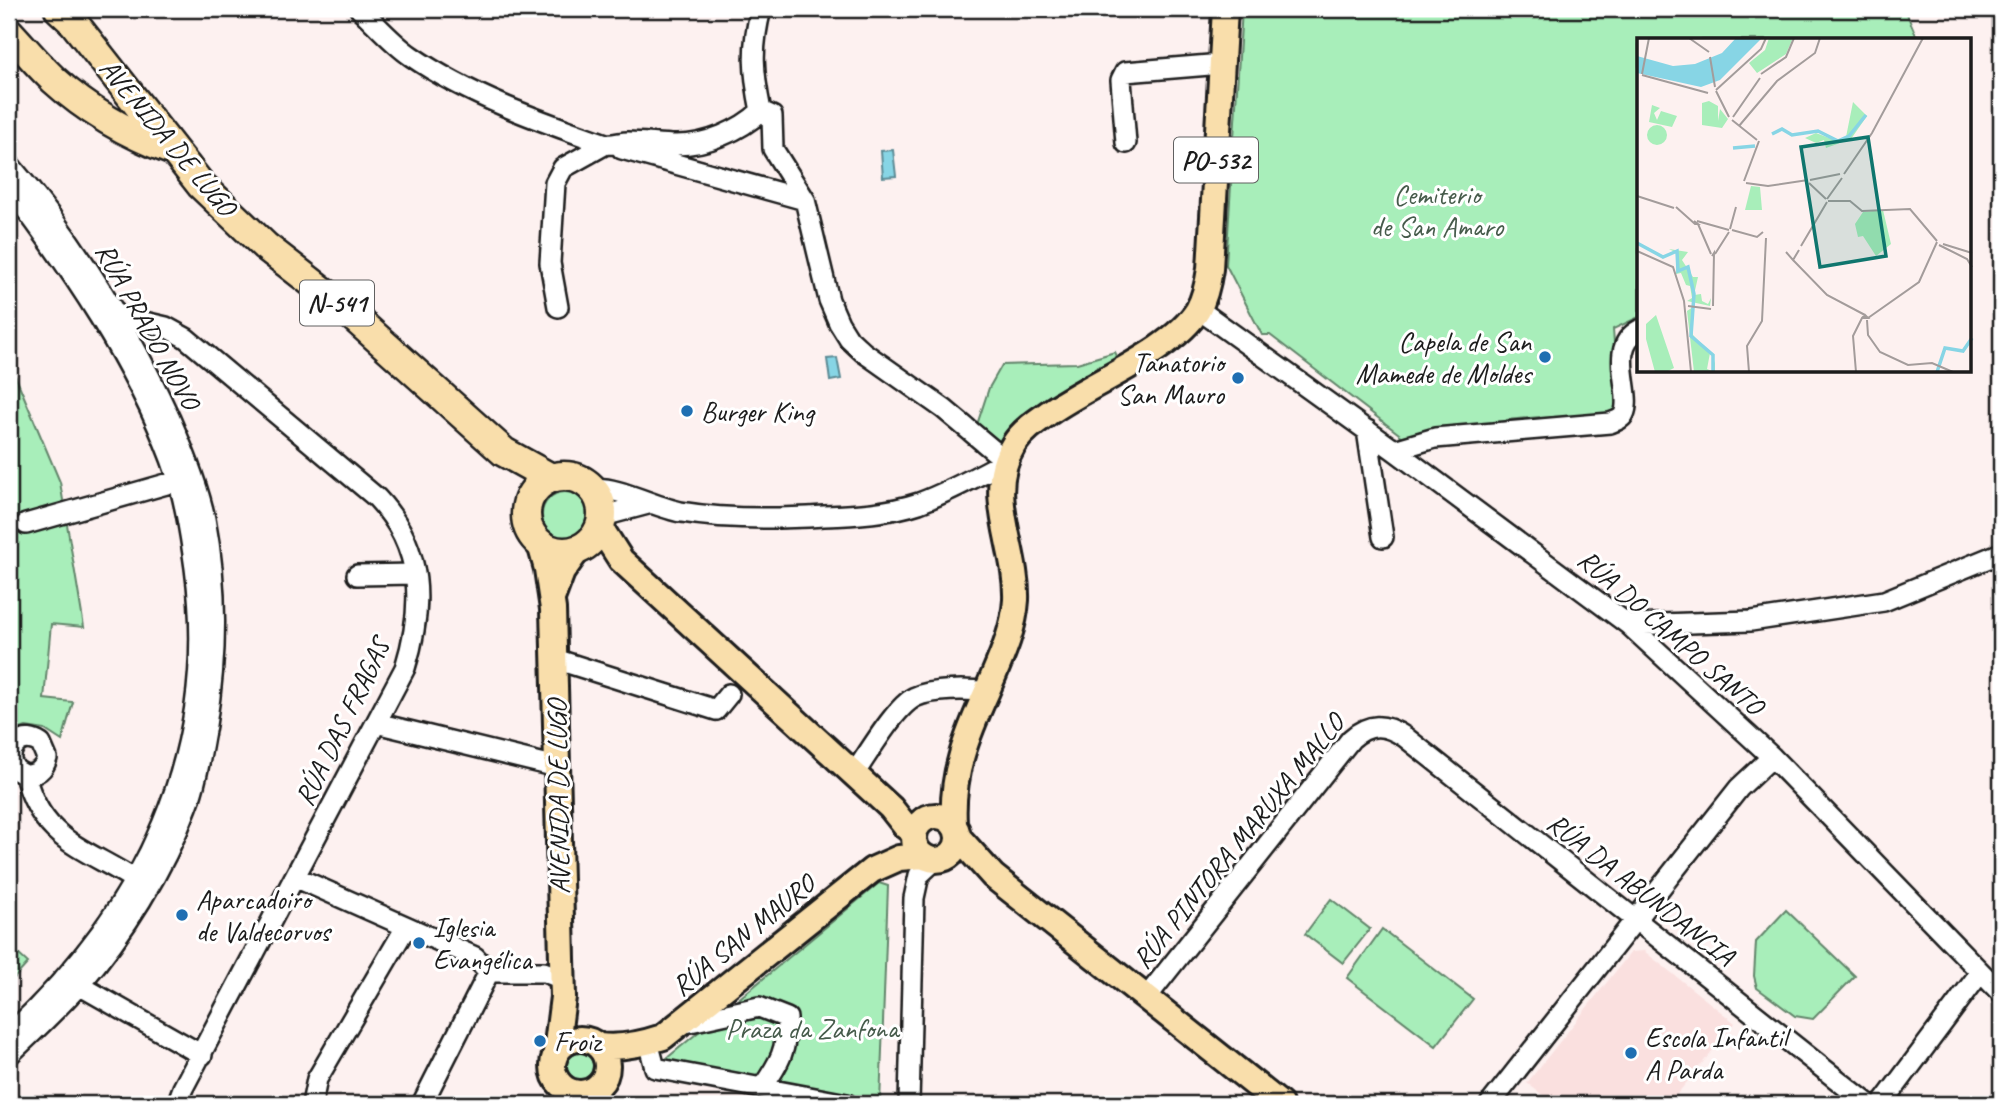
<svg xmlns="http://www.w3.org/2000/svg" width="2010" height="1113" font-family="Caveat,sans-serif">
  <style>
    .built { fill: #fae0df }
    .green { fill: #a8eeba; stroke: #62856b; stroke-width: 2 }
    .water { fill: #87d5e5; stroke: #5c8b95; stroke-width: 2 }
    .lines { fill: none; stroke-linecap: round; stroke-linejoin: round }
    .minor-casing { stroke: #1c1c1c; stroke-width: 24 }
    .major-casing { stroke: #1c1c1c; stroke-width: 30 }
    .highway-casing { stroke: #1c1c1c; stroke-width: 33 }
    .minor { stroke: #fff; stroke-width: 19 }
    .major { stroke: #f9deab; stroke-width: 24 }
    .highway { stroke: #f9deab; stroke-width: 28 }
    .poi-dot { fill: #1f6fb2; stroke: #fff; stroke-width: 2.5 }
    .labels { text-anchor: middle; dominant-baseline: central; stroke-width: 6; stroke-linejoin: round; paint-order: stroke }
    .shield { fill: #fff; stroke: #606060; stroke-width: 2 }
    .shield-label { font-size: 26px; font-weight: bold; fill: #1c1c1c }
    .street-label { font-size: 28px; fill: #1c1c1c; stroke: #fff }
    .park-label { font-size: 28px; fill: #465b4b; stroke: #fff }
    .poi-label { font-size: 28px; fill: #1c1c1c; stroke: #fff; text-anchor: start }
    .inset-river { fill: none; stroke: #87d5e5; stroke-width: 3.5 }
    .inset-road { fill: none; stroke: #a39c9b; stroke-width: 2 }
    .view { fill: #0f766e; fill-opacity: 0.15; stroke: #0f766e; stroke-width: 3.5 }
    .inset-edge { fill: none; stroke: #1c1c1c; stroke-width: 3.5 }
  </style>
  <rect width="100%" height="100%" fill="#fdf1f0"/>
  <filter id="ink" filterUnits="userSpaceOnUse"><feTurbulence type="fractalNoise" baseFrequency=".0143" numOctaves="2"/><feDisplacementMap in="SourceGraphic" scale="14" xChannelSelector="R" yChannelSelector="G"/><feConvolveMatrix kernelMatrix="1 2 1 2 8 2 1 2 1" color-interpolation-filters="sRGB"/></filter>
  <g filter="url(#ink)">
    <path class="built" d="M1644 951 1735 1023 1669 1104H1554L1527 1083 1631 952Z"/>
    <path class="green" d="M1242 9H1905L1918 40H1639V317L1613 329 1619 410 1610 420 1540 425 1539 417 1507 420 1508 428 1403 437 1270 335H1262L1226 265Z
      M1115 352 1123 368 1006 461 974 434 989 388 1002 365 1077 363Z
      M9 361 60 482 84 627 51 624 44 699 73 702 62 741 45 730 26 727 9 733Z
      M542 515a23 23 0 1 1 46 0a23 23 0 1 1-46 0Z
      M879 883 888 886 880 1104H847L655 1068Z
      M1331 899 1370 929 1343 963 1305 934Z
      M1786 910 1855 976 1813 1019 1795 1016 1757 988 1754 976 1756 942Z
      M1382 929 1473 999 1436 1046 1347 978Z
      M17 953 28 963 9 984V962Z
      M567 1066a13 13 0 1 1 26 0a13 13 0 1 1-26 0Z"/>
    <path class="water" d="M893 150 896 176 883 177 881 151Z
      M837 358 841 379 830 381 827 359Z"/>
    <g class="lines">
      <defs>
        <path id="minor" d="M360 9C376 24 392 43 411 56 469 96 540 121 606 144 614 145 620 142 628 142 644 142 660 145 677 145 706 145 740 131 761 111L772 116 773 149 805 200 829 300 839 323 849 339 863 352 944 409 1006 461C978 476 949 492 919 503 889 513 856 515 824 516 777 519 728 520 681 512 657 508 614 485 594 489
          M761 111C753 72 751 48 761 9
          M1126 143 1121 80 1125 72 1222 64
          M622 149 805 200
          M9 164C74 240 129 329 170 419 184 451 198 485 205 519 218 587 217 657 206 725 201 752 197 782 187 807 163 871 124 933 80 984 58 1009 33 1032 9 1055
          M9 187C72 270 134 361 171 459 184 494 190 532 195 568 220 755 144 910 9 1035
          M558 307 550 263 555 183 563 168 606 144
          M1198 309 1394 450 1629 625 1772 757 2001 993
          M114 315 166 327 186 338 377 498C424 548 424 606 405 668L183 1088 177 1104
          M1367 430 1383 537
          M1394 450 1435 438 1610 423C1615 421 1622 419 1624 414 1634 393 1606 348 1639 330
          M603 516 648 504
          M26 524 177 481
          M357 575 415 574
          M1629 625 1751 621 1884 601 2001 553
          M555 659 716 710 729 694
          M376 723 557 767
          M854 774C868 754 895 707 915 697 932 689 968 689 986 692
          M25 775C37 775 44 769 47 758L41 744C25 733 9 743 11 762L16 770 25 775C42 841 83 847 135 880
          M295 877 475 957 489 972
          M489 972H544L562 979
          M79 985 202 1055
          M1146 998 1351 739C1369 723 1384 723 1405 737L1868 1104
          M681 1024 759 1007 787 1018C787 1050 780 1062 762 1088
          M648 1042 655 1068 847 1104
          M312 1104 317 1079 406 927
          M422 1104 489 972
          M909 1104 914 898 919 875 935 860
          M1490 1104 1739 788 1772 757
          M1882 1104 1980 973"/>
        <path id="major" d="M600 527 621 560 891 808 906 827 914 833
          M540 544 547 569 553 609 563 997 556 1052
          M553 596 562 572 577 551
          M914 838a22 22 0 1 1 44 0a22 22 0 1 1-44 0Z
          M954 823C951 774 967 735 987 691 999 662 1014 632 1016 600 1018 547 983 494 1014 444 1023 430 1037 421 1050 412 1091 383 1173 351 1198 310 1205 297 1208 283 1210 269L1225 9
          M959 838 993 876 1280 1104
          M553 1066a27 27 0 1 1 54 0a27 27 0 1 1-54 0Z
          M599 1046C621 1049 642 1044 663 1037L872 870 899 858 923 856"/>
        <path id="highway" d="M59 9 74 23 201 185 265 246 337 302 504 452 551 478
          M9 32C24 48 38 65 54 80 88 111 128 134 171 150
          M526 514a38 38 0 1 1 76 0a38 38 0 1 1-76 0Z"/>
      </defs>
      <use href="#minor" class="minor-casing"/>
      <use href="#major" class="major-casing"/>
      <use href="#highway" class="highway-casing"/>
      <use href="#minor" class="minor"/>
      <use href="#major" class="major"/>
      <use href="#highway" class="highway"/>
    </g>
  </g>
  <g class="poi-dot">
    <circle cx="1545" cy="357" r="7"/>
    <circle cx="1238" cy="378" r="7"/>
    <circle cx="687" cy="411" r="7"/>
    <circle cx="182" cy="915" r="7"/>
    <circle cx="419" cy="943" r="7"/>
    <circle cx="540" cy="1041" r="7"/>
    <circle cx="1631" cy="1053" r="7"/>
  </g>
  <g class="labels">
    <g class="shield">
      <rect x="1174" y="137.5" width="84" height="45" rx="5"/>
      <rect x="300" y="280.5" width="74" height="45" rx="5"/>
    </g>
    <g class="shield-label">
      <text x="1216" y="160">PO-532</text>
      <text x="337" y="303">N-541</text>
    </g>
    <g class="street-label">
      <text transform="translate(168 137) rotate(50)">AVENIDA DE LUGO</text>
      <text transform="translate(148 326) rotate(61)">RÚA PRADO NOVO</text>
      <text transform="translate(1671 632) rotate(41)">RÚA DO CAMPO SANTO</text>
      <text transform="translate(342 722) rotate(-64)">RÚA DAS FRAGAS</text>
      <text transform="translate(558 797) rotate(-91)">AVENIDA DE LUGO</text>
      <text transform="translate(1238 841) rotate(-51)">RÚA PINTORA MARUXA MALLO</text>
      <text transform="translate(1641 889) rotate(38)">RÚA DA ABUNDANCIA</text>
      <text transform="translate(743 935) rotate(-39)">RÚA SAN MAURO</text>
    </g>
    <g class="park-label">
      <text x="1437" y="194">Cemiterio<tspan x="1437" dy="32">de San Amaro</tspan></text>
      <text x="812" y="1028">Praza da Zanfona</text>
    </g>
    <g class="poi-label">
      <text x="1531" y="341" text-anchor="end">Capela de San<tspan x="1531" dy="32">Mamede de Moldes</tspan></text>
      <text x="1224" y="362" text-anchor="end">Tanatorio<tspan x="1224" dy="32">San Mauro</tspan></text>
      <text x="701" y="411">Burger King</text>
      <text x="196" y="899">Aparcadoiro<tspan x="196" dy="32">de Valdecorvos</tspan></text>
      <text x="433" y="927">Iglesia<tspan x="433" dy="32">Evangélica</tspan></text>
      <text x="1645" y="1037">Escola Infantil<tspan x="1645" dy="32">A Parda</tspan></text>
      <text x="554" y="1041">Froiz</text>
    </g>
  </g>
  <g transform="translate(1637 38)">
    <rect width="334" height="334" fill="#fdf1f0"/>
    <path d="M132 0H156L149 16 120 35 112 25 128 12ZM72 63 81 68V83L83 71 91 81 85 90 65 87V65ZM216 64 230 78 214 101 189 110 187 102 179 105 168 100 179 95 200 103 209 99ZM15 67 23 70 17 75 20 82 24 73 40 78 35 89 12 84ZM10 97a10 10 0 1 1 20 0a10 10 0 1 1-20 0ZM114 148 123 149 125 172H108ZM246 172 254 206 239 218 226 198 221 199 218 186 226 174ZM32 211 51 214 45 222 56 239H61L57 257 64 256 65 263 71 266 74 260 73 268 50 263 55 260 53 248 49 247 44 235 39 236 40 215ZM56 269V297L73 315 70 331 75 333 78 322V334H57L50 273ZM19 277 37 330 29 334H18L9 301V286Z" fill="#a8eeba"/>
    <path d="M99 0H125L83 42 64 49 0 35V18L36 28 58 26 85 15Z" fill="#87d5e5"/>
    <path class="inset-river" d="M135 96 145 91 155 97 181 93 201 103 212 98 229 77M96 110 118 108M0 205 26 219 40 213 41 233 51 229 57 256 54 298 76 317V334M300 334 308 310 326 313 335 300"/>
    <path class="inset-road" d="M52 0 72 14M73 19 78 49M5 36 12 0M124 36 149 19 157 0M5 37 71 55M79 52 124 11 129 0M79 53 92 79M96 79 123 40M95 82 120 102M102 88 140 43 178 15 183 0M207 136 235 95 286 0M173 142 203 136M107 143 122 103M109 145 131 148 171 142M172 145 189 161M0 158 37 170M190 161 205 140M191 163H213L225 173 273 171 300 203M39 169 58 186H61L57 183M60 183 92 192M61 186 74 216M93 191 99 169M95 192 120 199 126 194M306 206 335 215M302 207 330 221 335 229M164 208 190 164M0 213 36 229 47 263 54 334M149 214 156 222 162 212M78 216 92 194M75 218 77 215 76 268M156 222 190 257 228 277M51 268 74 271M231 280 282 244 300 204M230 282 231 297 243 314 271 327 295 325 316 334M112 334 110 308 125 283 129 200M219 334 216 298 225 280H231L228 277 225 280"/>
    <path class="view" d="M231 99 249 218 183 229 164 109Z"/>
    <rect width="334" height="334" class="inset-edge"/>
  </g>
  <rect width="2010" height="1113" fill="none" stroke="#fff" stroke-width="35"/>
  <rect x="18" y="18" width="1975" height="1078" fill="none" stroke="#1c1c1c" stroke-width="2.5" filter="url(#ink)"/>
</svg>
